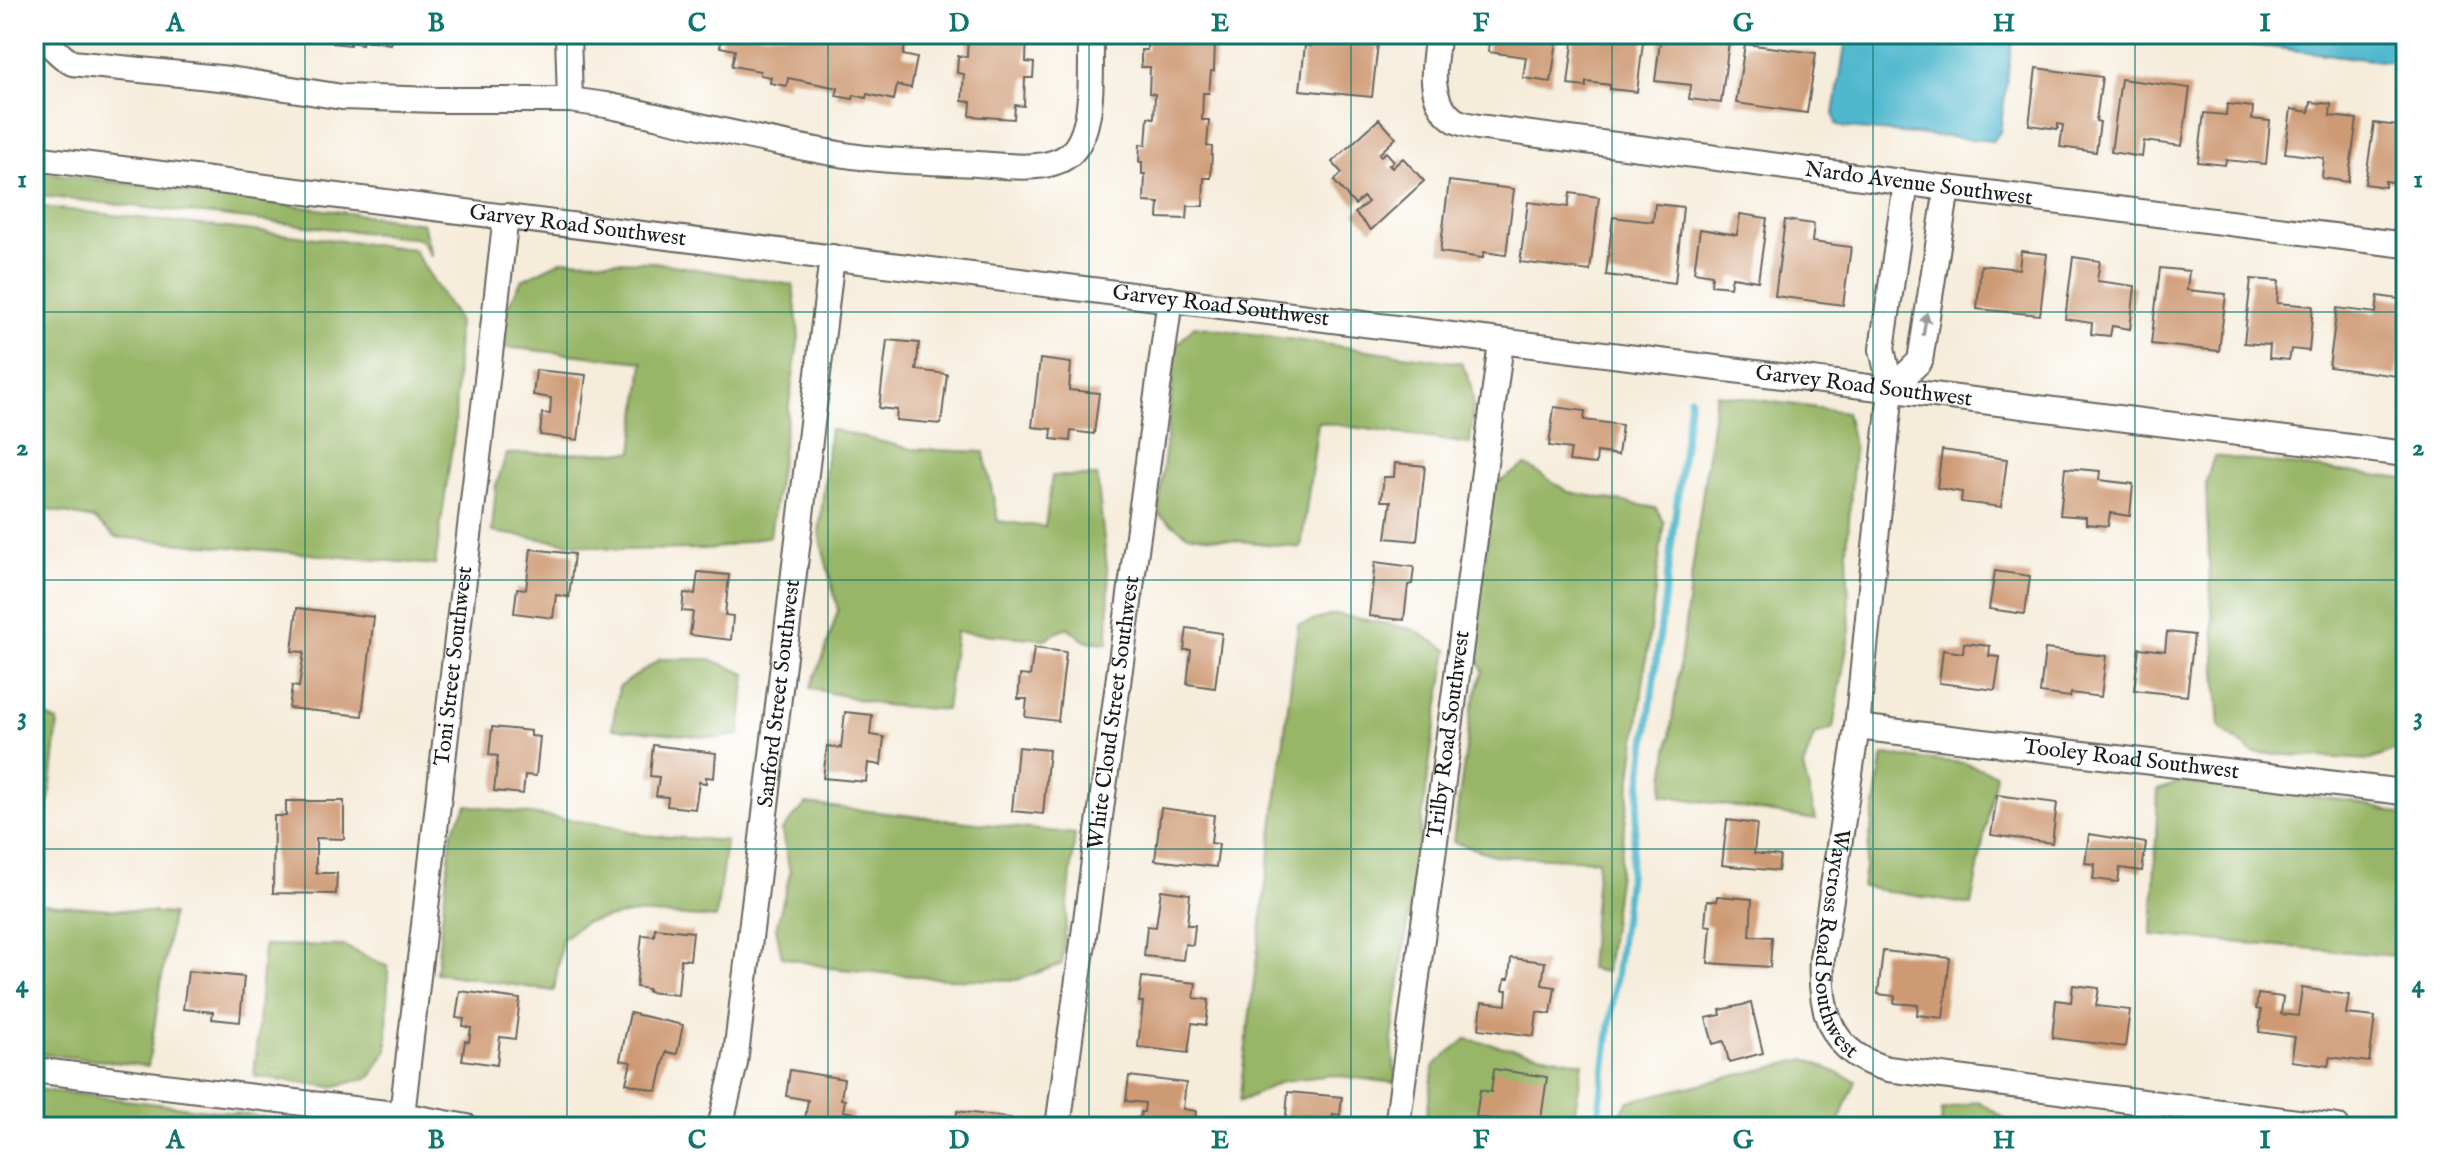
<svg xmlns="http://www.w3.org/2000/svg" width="2440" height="1161" font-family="'IM FELL English',serif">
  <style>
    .forest { fill: #98b668; stroke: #5a6942; stroke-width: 2 }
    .water { fill: #50b8ce; stroke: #366a75; stroke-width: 2 }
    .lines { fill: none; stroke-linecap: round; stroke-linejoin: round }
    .stream { stroke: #50b8ce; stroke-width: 7 }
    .building { fill: #ce9a73 }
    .minor-casing { stroke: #68655e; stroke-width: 28 }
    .minor { stroke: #fff; stroke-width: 24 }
    .oneway { fill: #999 }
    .grid { fill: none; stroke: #0f766e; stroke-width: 2; stroke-opacity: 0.55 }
    .labels { text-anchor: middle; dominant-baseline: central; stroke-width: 6; stroke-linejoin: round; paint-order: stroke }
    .street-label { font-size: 22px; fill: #1c1c1c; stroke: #fff }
    .neatline { fill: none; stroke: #0f766e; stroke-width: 3 }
    .grid-label { font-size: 26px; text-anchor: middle; font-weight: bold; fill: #0f766e }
  </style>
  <rect width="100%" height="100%" fill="#fff"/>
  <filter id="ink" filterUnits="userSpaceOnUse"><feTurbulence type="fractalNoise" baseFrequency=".0125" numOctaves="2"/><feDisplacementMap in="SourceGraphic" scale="16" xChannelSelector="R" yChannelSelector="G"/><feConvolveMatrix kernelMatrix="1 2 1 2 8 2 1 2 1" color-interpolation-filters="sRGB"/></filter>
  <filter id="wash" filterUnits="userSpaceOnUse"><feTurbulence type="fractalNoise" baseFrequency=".006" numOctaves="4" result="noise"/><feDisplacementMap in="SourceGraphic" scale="32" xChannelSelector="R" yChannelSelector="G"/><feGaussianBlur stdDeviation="1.8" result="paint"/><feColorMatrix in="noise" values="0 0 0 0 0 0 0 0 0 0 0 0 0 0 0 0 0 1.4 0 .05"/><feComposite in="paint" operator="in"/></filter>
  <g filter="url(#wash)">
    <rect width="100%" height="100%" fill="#f5ecda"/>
    <path class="forest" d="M34 171 423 223 432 257 421 240 414 238 34 195Z
      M34 206 413 249 458 320 455 426 435 565 115 537 94 519 34 507Z
      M563 260 654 262 793 285 799 336 770 536 712 549 618 550 492 532 496 485 507 454 633 452 643 362 504 347 505 311 522 280Z
      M1194 326 1461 363C1478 389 1473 414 1470 444L1318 422 1301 548 1188 535 1158 514 1177 345Z
      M1716 394 1846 412 1854 448 1847 550 1850 630 1833 728 1814 736 1803 767 1816 820 1662 795Z
      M830 429 911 449 984 452 998 521 1045 527 1052 476H1097L1109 586 1108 643 1085 641 1067 627 1045 639 956 632 946 710 882 705 810 688 824 655 838 610 819 534Z
      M2214 456 2406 479V746L2371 760 2253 753 2220 728 2209 565 2206 482Z
      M1526 465 1569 492 1656 508 1664 522 1606 972 1589 969 1598 860 1497 856 1453 842 1471 712 1483 671 1472 646 1494 485Z
      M1336 614 1412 629 1448 650 1432 745 1392 1039 1396 1083 1332 1075 1283 1081 1239 1102 1298 625Z
      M660 659H710L746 674 740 735 718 738 612 728 619 687Z
      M34 711 58 722 39 889H34Z
      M1883 755 1964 763 1996 774 1971 905 1862 887Z
      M2178 782 2352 801 2406 816V957L2152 935 2158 790Z
      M806 804 1075 834 1062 964 1017 980 945 979 830 968 782 957 776 928 790 873 782 830Z
      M467 805 613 826 642 835 726 841 716 918 635 913 585 922 562 939 554 991 436 973 452 831Z
      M34 903 172 914 148 1066 34 1053Z
      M264 945 344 946 388 967 387 1050 371 1077 333 1087 254 1076Z
      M1466 1039 1583 1063 1572 1127H1425L1434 1065Z
      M1806 1059 1856 1081 1837 1127H1614V1122L1629 1101Z
      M34 1089 290 1120 289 1127H34Z
      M1978 1101 2004 1118 2007 1127H1941L1942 1110Z"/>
    <path class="water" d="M1847 34H2013L2000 132 1993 141 1846 128 1836 124 1834 114Z
      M2164 34 2406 35V64Z"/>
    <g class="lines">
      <path class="stream" d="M1597 1127 1690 398"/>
    </g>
    <g id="blocks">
      <path class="building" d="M334 34H392L391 44 363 40 362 44 350 42V45L333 43Z
        M723 34H879L878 36 906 41 903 55 917 58 911 88 897 85 894 100 867 94 866 98 854 95 853 99 836 96 838 88 788 78 787 86 770 83 771 77 760 75V71L732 66 735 50 720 47Z
        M968 34H1027L1026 62 1034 63 1033 78H1025L1024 106 1015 105 1014 119 970 116 971 102 962 101 964 74 957 73 958 56 967 57Z
        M1151 34H1211L1210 40 1215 41 1214 71H1211L1209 93H1203L1202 120H1209L1207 146 1212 147 1211 178H1204L1203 206H1188L1187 219 1158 218 1159 203 1144 202 1145 174H1142V162H1139L1140 144 1146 145 1148 117 1154 118 1155 94 1149 93 1150 67H1141V50H1147V38L1151 39Z
        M1313 34H1379L1372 97 1300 90 1305 45 1311 46Z
        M1490 34H1558L1551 82 1523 78 1526 57 1488 52Z
        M1574 34H1644L1637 92 1610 89V85L1586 82V87L1568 85Z
        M1661 34H1730L1721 103 1689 99 1691 85 1655 81Z
        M1745 44 1816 53 1807 113 1736 103Z
        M2036 68 2102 77 2096 121 2100 122 2096 152 2060 147 2063 125 2058 124V129L2029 125Z
        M2121 79 2190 88 2182 146 2144 141 2142 157 2111 152Z
        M2311 102 2331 104 2330 116 2357 119 2348 182 2322 178 2324 158 2285 153 2291 109 2309 112Z
        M2227 104 2253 107 2252 119 2270 121 2266 164 2226 160 2225 165 2198 162 2204 113 2226 115Z
        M1379 119 1396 138 1379 154 1381 156 1386 152 1394 161 1389 165 1392 168 1403 158 1424 181 1371 230 1355 213 1368 202 1363 197 1355 205 1334 181 1342 173 1332 162Z
        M2374 123 2406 127V184L2385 181V187L2365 184Z
        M1449 181 1514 189 1506 255 1484 252 1483 258 1440 252Z
        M1570 193 1599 197 1590 271 1520 262 1528 202 1568 207Z
        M1655 204 1683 207 1675 283 1606 275 1613 217 1653 222Z
        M1740 214 1767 218 1758 281 1732 277 1730 287 1711 285 1712 275 1694 272 1700 229 1737 235Z
        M1785 220 1814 224 1812 242 1851 247 1843 305 1775 296Z
        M2021 251 2047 254 2040 315 1977 309 1981 265 2019 269Z
        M2073 257 2100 261 2097 281 2135 286 2130 329 2112 326 2110 336 2091 334 2092 323 2065 319Z
        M2160 268 2189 271 2187 290 2226 294 2219 351 2151 344Z
        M2251 279 2279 281 2277 303 2313 306 2309 351 2291 349 2289 360 2269 358 2270 345 2244 343Z
        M2378 296 2406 300 2397 376 2329 367 2337 308 2376 313Z
        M887 340 919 343 916 370 947 374 941 424 896 420 897 410 879 408Z
        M1040 359 1071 363 1069 390 1099 393 1094 434 1071 431 1070 441 1051 439 1052 429 1032 427Z
        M536 370 586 375 578 440 540 435 542 413 550 414 551 398 533 395Z
        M1554 407 1585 411 1584 420 1622 425 1618 455 1597 452 1596 464 1569 461 1571 449 1549 446Z
        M1942 450 2007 459 2001 507 1961 502 1962 492 1937 488Z
        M1395 463 1425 466 1417 541 1386 538 1391 501H1381L1384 477H1394Z
        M2065 468 2100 471 2099 480 2133 484 2130 516 2110 513 2108 526 2086 524V517L2060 515Z
        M531 549 574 554 569 597 556 595 553 618 514 613 517 588 526 589Z
        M1375 562 1414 567 1412 584 1408 585 1404 620 1369 616Z
        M1995 571 2030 576 2025 614 1989 609Z
        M698 572 729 575 725 615 733 616 731 640 690 635 693 612 682 611 684 593 695 594Z
        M297 608 374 617 362 716 289 708 292 686 299 687 304 652 292 651Z
        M1187 628 1222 633 1215 688 1187 684 1191 650H1184Z
        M2167 632 2194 635 2187 696 2134 690 2139 648 2165 651Z
        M1964 643 1990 646 1989 656 2000 657 1995 690 1939 683 1943 650 1963 653Z
        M1034 648 1066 652 1058 721 1025 717 1027 699H1018L1020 675 1030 676Z
        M2045 649 2106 656 2101 697 2071 693 2070 697 2040 693Z
        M845 712 872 715 870 735 884 737 881 765 868 763 866 782 823 778 827 746 841 748Z
        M492 727 531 731V736L540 737 536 776 525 775 523 794 494 791 498 756 489 755Z
        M653 745 716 753 714 778 706 777V783L699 782 695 809 667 806 668 797 656 796 659 777 650 776Z
        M1018 747 1049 750 1043 814 1012 811Z
        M1997 795 2057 803 2052 843 1991 835Z
        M286 801H344V839L316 838V873H337L336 894 273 893 274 816H286Z
        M1161 808 1214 815 1211 843 1219 844 1216 867 1155 860Z
        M1727 820 1757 824 1754 853 1780 856 1778 871 1722 865Z
        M2089 834 2146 843 2142 871 2120 868 2118 882 2093 879 2095 864 2085 863Z
        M1161 890 1190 894 1187 925H1195L1193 945 1185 944 1183 960 1144 956 1147 926 1156 927Z
        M1717 896 1752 899 1750 936 1772 937 1770 967 1708 963 1711 926 1705 925 1707 901H1717Z
        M655 928 693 932 690 960 681 959 678 995 648 992V989L636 987 642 935 654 936Z
        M1883 951 1950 958 1943 1018 1917 1015 1918 1005 1894 1003 1895 996 1878 994Z
        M1511 958 1545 962 1542 985 1555 987 1551 1014 1537 1012 1534 1036 1479 1029 1482 1002 1506 1005 1507 990H1503L1505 979H1509Z
        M188 971 244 977 240 1022 212 1019 213 1012 183 1009Z
        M1142 977 1196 983 1194 998 1209 1000 1206 1025 1192 1023 1188 1053 1138 1047 1143 1002H1139Z
        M2073 985 2099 988 2096 1006 2130 1010 2125 1047 2052 1038 2056 1000 2071 1002Z
        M2302 988 2349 995 2346 1014 2375 1017 2369 1062 2330 1057 2328 1066 2291 1061 2295 1037 2259 1032 2261 1010 2256 1009 2258 994 2283 997 2281 1014 2298 1016Z
        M460 991 520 999 515 1039 500 1037 497 1065 462 1060 465 1041 469 1042 471 1028 463 1026 464 1019 456 1018Z
        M1751 1003 1763 1053 1729 1062 1724 1041 1713 1044 1706 1018 1721 1015 1720 1010Z
        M630 1013 683 1025 677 1054 666 1052 657 1091 626 1083 631 1062 620 1060Z
        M1494 1069 1547 1077 1540 1126 1476 1117 1480 1090 1491 1092Z
        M790 1070 844 1079 841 1099 845 1100 843 1111 854 1113 851 1127H801L803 1119H805L808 1100 786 1096Z
        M1129 1076 1186 1083 1183 1109 1196 1111 1194 1127H1142V1123H1139L1141 1112H1144L1145 1103 1126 1101Z
        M1288 1092 1342 1097 1340 1115 1333 1114 1332 1120H1329L1328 1127H1285Z
        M957 1111 1011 1118 1010 1127H955Z"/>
    </g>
  </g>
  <g filter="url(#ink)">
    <use href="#blocks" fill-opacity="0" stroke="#68655e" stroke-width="2"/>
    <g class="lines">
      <defs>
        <g id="minor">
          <path d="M44 34C50 46 60 56 72 63L229 79 342 97 438 100H570L606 105C684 122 761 141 839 154 885 162 932 162 978 164 1005 166 1052 173 1072 152 1096 127 1090 67 1091 34"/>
          <path d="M568 34 570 100"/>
          <path id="s1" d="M1438 34C1434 62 1426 100 1453 119 1459 124 1470 125 1478 127L1947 188 2406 245"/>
          <path id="s2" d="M34 158 2406 454"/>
          <path id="s3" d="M1906 183 1882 349 1891 389 1857 727 1822 958C1819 1012 1831 1054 1888 1069L2337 1127"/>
          <path d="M1891 389 1920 361 1947 188"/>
          <path id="s4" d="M1857 727 2395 791 2406 794"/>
          <path d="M34 1070 402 1115 467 1127"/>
          <path id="s5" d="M402 1115 506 216"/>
          <path id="s6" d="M720 1127 735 1063 832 257"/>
          <path id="s7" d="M1058 1127 1170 299"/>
          <path id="s8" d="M1397 1127 1501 343"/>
        </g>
      </defs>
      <use href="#minor" class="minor-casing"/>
      <use href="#minor" class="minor"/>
    </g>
    <defs><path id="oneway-solid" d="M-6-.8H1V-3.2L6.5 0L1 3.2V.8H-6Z" transform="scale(2)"/></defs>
    <use class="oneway" href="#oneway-solid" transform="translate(1925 324) rotate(-81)"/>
  </g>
  <path class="grid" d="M305 34V1127M567 34V1127M828 34V1127M1089 34V1127M1351 34V1127M1612 34V1127M1873 34V1127M2135 34V1127M34 312H2406M34 580H2406M34 849H2406"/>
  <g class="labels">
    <g class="street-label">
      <text stroke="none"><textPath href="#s1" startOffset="562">Nardo Avenue Southwest</textPath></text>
      <text stroke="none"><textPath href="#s2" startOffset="548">Garvey Road Southwest</textPath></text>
      <text stroke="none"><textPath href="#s2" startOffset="1196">Garvey Road Southwest</textPath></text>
      <text stroke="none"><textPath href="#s2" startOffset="1844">Garvey Road Southwest</textPath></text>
      <text stroke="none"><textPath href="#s5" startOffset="452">Toni Street Southwest</textPath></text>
      <text stroke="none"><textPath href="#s6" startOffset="438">Sanford Street Southwest</textPath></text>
      <text stroke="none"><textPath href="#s7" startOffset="418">White Cloud Street Southwest</textPath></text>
      <text stroke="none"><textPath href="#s8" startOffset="396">Trilby Road Southwest</textPath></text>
      <text stroke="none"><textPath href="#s4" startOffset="276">Tooley Road Southwest</textPath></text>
      <text stroke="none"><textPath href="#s3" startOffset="770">Waycross Road Southwest</textPath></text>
    </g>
  </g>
  <rect width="2440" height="1161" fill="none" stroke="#fff" stroke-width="88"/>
  <rect x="44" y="44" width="2352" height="1073" class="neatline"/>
  <g class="grid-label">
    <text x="175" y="31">A</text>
    <text x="436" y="31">B</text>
    <text x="697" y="31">C</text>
    <text x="959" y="31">D</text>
    <text x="1220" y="31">E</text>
    <text x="1481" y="31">F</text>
    <text x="1743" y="31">G</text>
    <text x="2004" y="31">H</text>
    <text x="2265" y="31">I</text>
    <text x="22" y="187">1</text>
    <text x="2418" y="187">1</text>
    <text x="22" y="455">2</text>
    <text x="2418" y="455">2</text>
    <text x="22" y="724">3</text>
    <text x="2418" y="724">3</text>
    <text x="22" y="992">4</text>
    <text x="2418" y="992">4</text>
    <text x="175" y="1148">A</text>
    <text x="436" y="1148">B</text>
    <text x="697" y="1148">C</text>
    <text x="959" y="1148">D</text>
    <text x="1220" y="1148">E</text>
    <text x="1481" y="1148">F</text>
    <text x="1743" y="1148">G</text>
    <text x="2004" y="1148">H</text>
    <text x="2265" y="1148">I</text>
  </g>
</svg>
